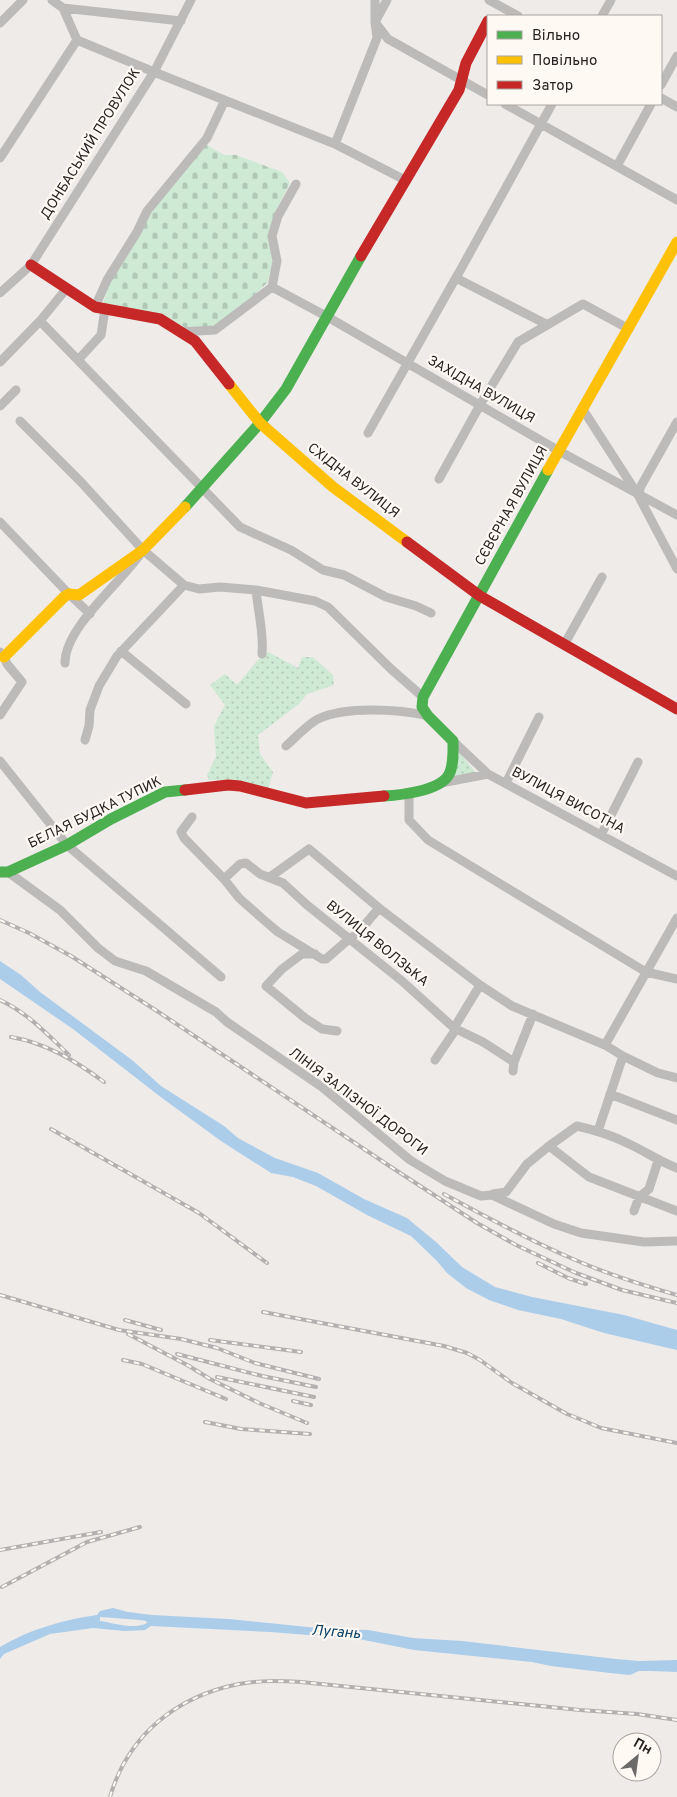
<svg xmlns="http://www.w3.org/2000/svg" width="677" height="1797" font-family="Overpass,sans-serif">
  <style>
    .grass { fill: url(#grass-dots) }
    .cemetery { fill: url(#cemetery-stones) }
    .water { fill: #accdea; fill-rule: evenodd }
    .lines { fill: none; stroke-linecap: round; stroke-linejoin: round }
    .street { stroke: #bcbbba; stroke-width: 9 }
    .fast { stroke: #4caf50; stroke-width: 11 }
    .slow { stroke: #ffc107; stroke-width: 11 }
    .jam { stroke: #c62828; stroke-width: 11 }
    .rail-casing { stroke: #b2b0b0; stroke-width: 4 }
    .rail { stroke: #fff9f3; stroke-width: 2; stroke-dasharray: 5.5; stroke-linecap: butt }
    .labels { text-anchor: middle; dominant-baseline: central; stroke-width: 4.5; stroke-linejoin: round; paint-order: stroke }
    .street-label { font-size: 14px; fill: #262422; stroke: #fff9f3 }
    .water-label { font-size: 15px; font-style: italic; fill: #074068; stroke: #fff9f3 }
  </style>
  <defs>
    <pattern id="grass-dots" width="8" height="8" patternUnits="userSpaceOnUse" patternTransform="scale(1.25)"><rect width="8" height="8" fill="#cee9d4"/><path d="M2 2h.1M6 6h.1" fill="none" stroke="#b1c8b6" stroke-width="1.8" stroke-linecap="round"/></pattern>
    <pattern id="cemetery-stones" width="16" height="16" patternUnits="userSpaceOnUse" patternTransform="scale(1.25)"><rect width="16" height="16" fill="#cee9d4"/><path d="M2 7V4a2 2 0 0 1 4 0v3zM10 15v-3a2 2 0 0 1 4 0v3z" fill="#b1c8b6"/></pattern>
  </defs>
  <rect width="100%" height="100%" fill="#eeebe9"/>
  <path class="grass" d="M268 652 298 668 302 657H313L333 675 334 685 307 694 299 704 258 735 260 754 273 772 268 789 229 780H209L207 775 216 757 214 726 225 705 210 685 225 674 237 685C248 674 255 660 268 652Z
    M459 753 461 754 475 772 474 773 455 776V773Z"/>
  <path class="cemetery" d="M207 145 224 155H236L282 172 290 183 274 215 268 235 273 264 267 283 229 318 207 328H186L160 314 103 304 109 283 149 212Z"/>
  <path class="water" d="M0 961 21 975 40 992 132 1060 161 1086 224 1126 238 1138 275 1158 318 1173 364 1199 407 1218 436 1242 462 1267 495 1287 532 1297 624 1315 677 1330V1350L604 1333 561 1319 518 1310 489 1300 466 1288 447 1273 437 1261 411 1236 367 1215 316 1186 293 1177 271 1173 221 1141 162 1098 73 1029 0 979Z
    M113 1608 128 1612 152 1615 229 1619 327 1629 368 1630 413 1638 462 1641 616 1659 639 1661 677 1660V1672L650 1671H639L630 1675 610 1673 551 1666 532 1662 414 1650 359 1639 270 1632 151 1626 145 1630 125 1631 93 1628 50 1634 4 1654 0 1659V1647C30 1629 63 1620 97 1615L100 1611ZM100 1617 140 1620 146 1621 147 1623C134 1630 114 1623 100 1621Z"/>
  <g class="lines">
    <path class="street" d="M52 0 63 8 77 40 154 72 335 144 405 180
      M375 0V22L388 39 488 95
      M489 0 518 16
      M63 8 181 21
      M602 16 611 0
      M0 23 23 0
      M661 85 677 56
      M661 98 677 107
      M505 104 677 200
      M335 144 377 38 375 22 387 0
      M0 158 77 40
      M617 166 651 104
      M272 287 326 316 559 451 677 515
      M0 293 31 265 154 72 191 0
      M95 307 107 280 137 232 147 211 207 138 225 100
      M40 321 240 527 291 550 323 570 344 575 386 597 416 606 431 613
      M546 324 456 278 552 104
      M180 332 215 330 272 287 277 261 272 236 278 216 296 184
      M78 360 101 335 105 309
      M0 362 40 321 67 288
      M0 406 16 390
      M582 408 638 495 677 569
      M20 421 81 482 143 550 184 585 199 589 220 587 256 590 315 601 328 607 391 669 423 697
      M368 433 458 274
      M439 479 480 405 518 342 583 304 629 329
      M638 495 641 486 677 422
      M0 522 69 594 90 614
      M256 590C258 612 264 632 262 654
      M564 645 602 577
      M121 651 186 704
      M0 652 4 657 7 664 22 682 0 715
      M65 663C65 627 121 583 141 553
      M85 740 89 726 90 710 99 686 117 656 184 585
      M453 741 488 774
      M286 746C295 738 308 724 318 719 345 706 400 709 428 716
      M0 761 67 845 221 977
      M441 783 488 774 677 876
      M506 783 539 717
      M409 794V820L428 840 646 972 677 979
      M192 817 181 832 184 838 224 879 239 898 265 921 278 932 322 959H326L349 939 357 934 379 908
      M601 835 638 762
      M8 872 60 910 98 948 115 961 146 971 216 1012 227 1022 322 1087 410 1160 445 1181 481 1196 492 1195 554 1224 581 1233 644 1242 677 1241
      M270 877 309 849 379 908 480 985 512 1006 605 1045 623 1056 658 1073 677 1078
      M224 879 240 864 246 863 260 874 283 883 307 905 402 981 454 1028 483 1042 514 1062
      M315 954H302L282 969 266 986 305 1018 322 1029 337 1031
      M605 1045 677 918
      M435 1060 454 1032V1028L480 985
      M513 1071 514 1062 533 1014
      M610 1094 677 1120
      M598 1131 623 1056
      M549 1146 589 1177 677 1211
      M493 1194 506 1192 527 1164 549 1146 577 1126C595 1130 611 1135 627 1143 645 1151 658 1161 677 1168
      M634 1211 639 1197 649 1189 658 1161"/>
    <path class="fast" d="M185 507 260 423 286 389 361 256
      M384 796C401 795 438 791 448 776 454 767 453 752 453 741L428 716 422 707 423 697 548 470
      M0 872H8L67 845 111 819 165 792 185 790"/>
    <path class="slow" d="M229 384 260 423 333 487 407 542
      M548 470 677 242
      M4 657 64 597 69 594 79 595 143 550 185 507"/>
    <path class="jam" d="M361 256 459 90 466 63 488 21
      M31 265 95 307 160 319 195 341 229 384
      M407 542 480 596 677 709
      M185 790 228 785 240 786 306 803 384 796"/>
    <defs>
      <path id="rail" d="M0 920 29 933 71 956 157 1011 391 1167 477 1223 516 1245 576 1273 622 1290 677 1303
        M0 1000C28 1013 47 1034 69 1055
        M11 1037C46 1043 76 1061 104 1082
        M51 1129 199 1213 267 1263
        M444 1194C486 1217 529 1240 573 1259 607 1274 642 1285 677 1295
        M538 1263 568 1278 586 1284
        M0 1295 119 1330 181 1339 217 1348 255 1363 319 1379
        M263 1312 444 1346 467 1353 480 1360 512 1383 567 1414 582 1420 601 1428 677 1443
        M125 1320 161 1330
        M128 1334 189 1366 210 1379 259 1403 307 1423
        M210 1340 301 1352
        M177 1354 262 1376 316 1387
        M123 1360 142 1364 226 1399
        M217 1377 314 1397
        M293 1401 311 1405
        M205 1422 241 1429 310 1434
        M0 1550 101 1532
        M2 1587 87 1542 140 1527
        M110 1797C128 1735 177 1696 239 1684 260 1680 281 1681 301 1682L580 1710 637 1714 677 1720"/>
    </defs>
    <use href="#rail" class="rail-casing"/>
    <use href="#rail" class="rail"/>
  </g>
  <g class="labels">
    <g class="street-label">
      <text transform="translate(91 144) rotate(-58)">ДОНБАСЬКИЙ ПРОВУЛОК</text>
      <text transform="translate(481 390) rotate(30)">ЗАХІДНА ВУЛИЦЯ</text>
      <text transform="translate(353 481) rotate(38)">СХІДНА ВУЛИЦЯ</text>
      <text transform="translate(512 506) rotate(-61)">СЄВЄРНАЯ ВУЛИЦЯ</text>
      <text transform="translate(568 801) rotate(28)">ВУЛИЦЯ ВИСОТНА</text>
      <text transform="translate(95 813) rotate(-26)">БЕЛАЯ БУДКА ТУПИК</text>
      <text transform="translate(377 944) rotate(39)">ВУЛИЦЯ ВОЛЗЬКА</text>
      <text transform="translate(358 1102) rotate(37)">ЛІНІЯ ЗАЛІЗНОЇ ДОРОГИ</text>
    </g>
    <g class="water-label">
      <text transform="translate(336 1633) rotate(4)">Лугань</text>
    </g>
  </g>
  <rect x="487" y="15" width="175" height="90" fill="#fff9f3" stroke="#a8a49f"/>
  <rect x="497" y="31" width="25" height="8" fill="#4caf50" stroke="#a8a49f"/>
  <text x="532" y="40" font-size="15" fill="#262422">Вільно</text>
  <rect x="497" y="56" width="25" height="8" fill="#ffc107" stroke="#a8a49f"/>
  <text x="532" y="65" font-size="15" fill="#262422">Повільно</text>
  <rect x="497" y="81" width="25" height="8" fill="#c62828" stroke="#a8a49f"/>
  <text x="532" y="90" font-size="15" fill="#262422">Затор</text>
  <g transform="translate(637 1757) rotate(29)"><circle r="24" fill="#fff9f3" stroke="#a8a49f"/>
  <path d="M0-4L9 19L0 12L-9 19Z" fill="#6c6a68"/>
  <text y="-8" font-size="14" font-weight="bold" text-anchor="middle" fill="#262422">Пн</text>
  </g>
</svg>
